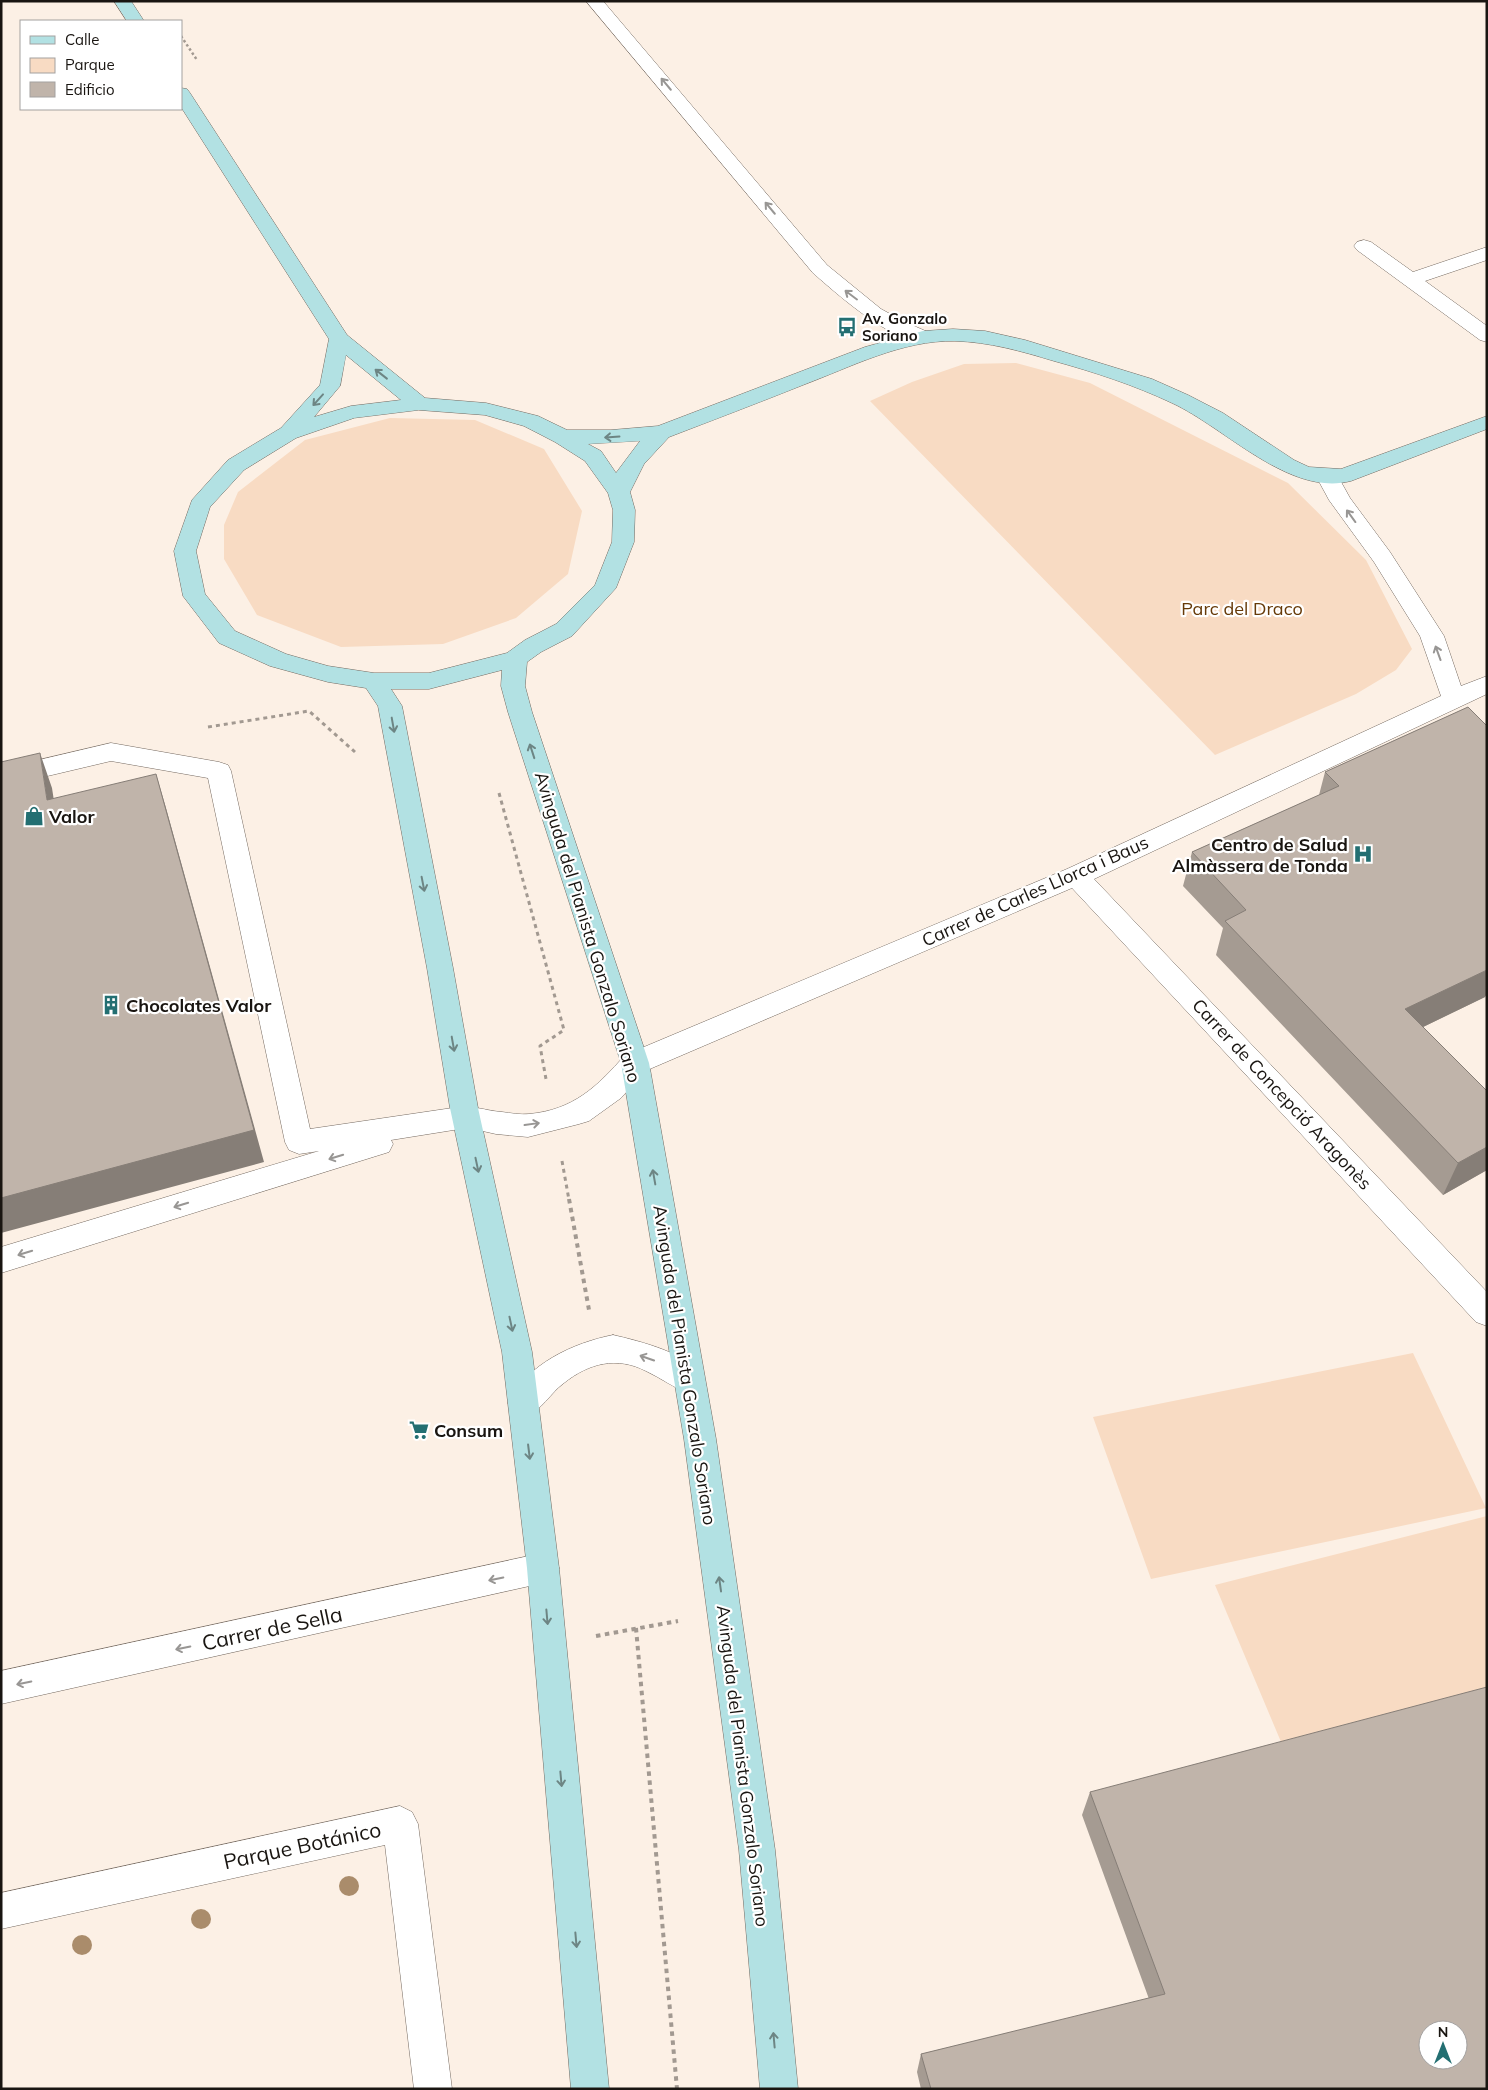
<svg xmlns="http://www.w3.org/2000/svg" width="1488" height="2090" font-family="Mulish,sans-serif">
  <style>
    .green { fill: #f8dbc3 }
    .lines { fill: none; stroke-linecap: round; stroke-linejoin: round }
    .lane-casing { stroke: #756a61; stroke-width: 1 }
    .street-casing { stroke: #756a61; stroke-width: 1 }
    .secondary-casing { stroke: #756a61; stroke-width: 1 }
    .path-far2 { stroke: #a29991; stroke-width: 2.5; stroke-dasharray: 2.5 2.5; stroke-linecap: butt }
    .path-far1 { stroke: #a29991; stroke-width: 3; stroke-dasharray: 4 4; stroke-linecap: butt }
    .path { stroke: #a29991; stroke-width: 4; stroke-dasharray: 4.5 4.5; stroke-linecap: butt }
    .lane { fill: #fff; fill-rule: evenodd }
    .street { fill: #fff; fill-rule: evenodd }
    .secondary { fill: #b2e1e3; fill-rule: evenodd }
    .tree { fill: #aa8c6b }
    .wall { fill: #a59b92 }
    .shaded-wall { fill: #867e77 }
    .building { fill: #c0b4aa; stroke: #867e77; fill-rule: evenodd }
    .oneway { stroke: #989694 }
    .oneway2 { stroke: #6d8584 }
    .labels { text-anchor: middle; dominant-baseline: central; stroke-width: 4.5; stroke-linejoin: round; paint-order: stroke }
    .far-poi-label { font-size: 15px; font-weight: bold; fill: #191511; stroke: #fff; text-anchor: start }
    .park-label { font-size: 18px; fill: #663a08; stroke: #fff }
    .poi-label { font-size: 18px; font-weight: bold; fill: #191511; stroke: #fff; text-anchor: start }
    .street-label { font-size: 18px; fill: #191511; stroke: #fff }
    .near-street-label { font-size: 21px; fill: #191511; stroke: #fff }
  </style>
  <rect width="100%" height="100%" fill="#fcf0e5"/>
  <path class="green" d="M1016 363 1090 383 1288 483 1366 560 1412 649 1396 670 1356 694 1215 755 870 401 912 382 964 364Z
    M390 418 475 420 544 449 582 511 568 574 516 618 443 644 341 647 257 615 224 559V525L238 492 305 440Z
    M1413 1353 1486 1508 1151 1579 1093 1417Z
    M1487 1516V1694L1284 1749 1215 1585Z"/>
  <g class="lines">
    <defs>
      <path id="lane" d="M111 743 219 762 228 765 231 771 310 1129 466 1106 476 1109 480 1117 476 1125 466 1128 391 1140 393 1144 389 1152 1 1273V1247L319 1151 299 1154 289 1150 285 1142 208 778 111 761 1 787V769Z"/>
      <path id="street" d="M586 1H603L827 265 881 309 905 322 930 333 933 337 930 341C898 349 837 294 813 273Z
        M1364 240 1371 242 1413 272 1487 247V260L1425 281 1487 326V342L1480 340 1357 250 1354 246 1357 242Z
        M1327 469 1335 471 1350 498 1390 552 1444 636 1461 686 1487 676V694L1094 879 1487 1292V1326L1476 1322 1072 888 645 1071 621 1098 589 1121 579 1124 528 1137 496 1134 456 1125 452 1117 456 1109C471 1104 486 1111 502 1112 510 1113 520 1115 529 1114 573 1110 597 1087 625 1055L1067 869 1441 696 1420 636 1374 562 1329 500 1316 476 1319 471Z
        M613 1335C639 1341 693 1354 705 1380L701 1390 690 1394C674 1388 661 1378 646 1371 617 1356 589 1363 564 1383 549 1394 543 1410 524 1417L513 1413 508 1403C527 1364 573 1343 613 1335Z
        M543 1553 555 1557 559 1568 555 1579 543 1583 1 1704V1671Z
        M400 1806 412 1812 418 1824 452 2089H414L385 1845 1 1929V1893Z"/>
      <path id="secondary" d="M114 1H131L144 21H127Z
        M181 88 187 89 190 93 347 335 425 398 486 403 538 416 567 430H611L658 426 865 347 923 331 953 329 985 331 1025 340 1152 379 1188 395 1223 413 1294 460 1309 467 1341 469 1487 416V429L1351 481C1289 497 1226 428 1172 403 1134 385 1094 372 1054 361 1021 351 989 342 955 341 902 340 851 367 803 385 758 403 713 420 669 437L644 464 630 492 635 510 634 542 616 588 572 636 541 652 527 662 525 686 532 712 649 1063 716 1439 775 1850 798 2089H760L739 1850 684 1439 621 1063 508 712 501 686 502 670 429 689H391L402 706 453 968 478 1108 532 1352 559 1568 609 2089H571L527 1568 502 1352 450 1108 427 968 378 706 366 688 328 682 270 666 219 643 183 596 174 551 192 500 228 460 281 428 320 385 329 339 181 107ZM346 355 401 400 351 406 314 417 340 386ZM419 410 485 415 524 426 555 442 585 461 608 493 613 510 612 542 595 585 556 624 525 640 507 653 429 673H374L328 666 286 654 235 631 205 594 196 551 210 507 244 470 296 438 354 418ZM640 441 616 473 601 451 588 444Z"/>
    </defs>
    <use href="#lane" class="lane-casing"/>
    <use href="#street" class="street-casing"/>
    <use href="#secondary" class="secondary-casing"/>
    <path class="path-far2" d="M181 36 197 60"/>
    <path class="path-far1" d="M208 727 309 711 355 752
      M499 793 564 1030 540 1046 546 1079
      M562 1161 569 1200"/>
    <path class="path" d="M569 1199 589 1310
      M636 1628 677 2089
      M596 1636 678 1621"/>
    <use href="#lane" class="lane"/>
    <use href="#street" class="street"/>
    <use href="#secondary" class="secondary"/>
  </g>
  <g class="tree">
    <circle cx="349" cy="1886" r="10"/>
    <circle cx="201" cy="1919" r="10"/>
    <circle cx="82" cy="1945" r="10"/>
  </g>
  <path class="wall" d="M1468 707 1485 997 1423 1027 1487 1091V1170L1443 1195 1216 955 1223 928 1183 886 1192 852 1319 795 1325 772Z
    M1090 1792 1487 2089H921L917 2072 921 2054 1149 1999 1082 1815Z"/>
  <path class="shaded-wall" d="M40 753 52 788 59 834 47 800Z
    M156 774 166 808 264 1162 1 1233V1198Z
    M1487 970V994L1485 997 1392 1042 1405 1009Z
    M1487 1147V1170L1443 1195 1458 1163Z"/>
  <path class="building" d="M1468 707 1487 726V970L1405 1009 1487 1091V1147L1458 1163 1225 921 1246 910 1192 852 1339 786 1325 772Z
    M40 753 47 800 156 774 254 1130 1 1198V762Z
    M1487 1687V2089H931L921 2054 1165 1994 1090 1792ZM1428 2030H1458V2060H1428Z"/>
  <defs><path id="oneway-shaft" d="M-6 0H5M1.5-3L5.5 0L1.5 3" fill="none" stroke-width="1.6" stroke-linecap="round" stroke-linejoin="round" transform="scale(1.25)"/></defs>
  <g class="oneway">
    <use href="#oneway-shaft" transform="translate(666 84) rotate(-130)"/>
    <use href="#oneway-shaft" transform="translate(770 208) rotate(-130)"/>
    <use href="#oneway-shaft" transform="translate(851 295) rotate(-143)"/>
    <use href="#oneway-shaft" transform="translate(1351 516) rotate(-126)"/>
    <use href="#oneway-shaft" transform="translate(1438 653) rotate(-110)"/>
    <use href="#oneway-shaft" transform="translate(532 1124) rotate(-8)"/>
    <use href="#oneway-shaft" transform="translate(336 1157) rotate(163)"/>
    <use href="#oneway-shaft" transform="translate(181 1205) rotate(163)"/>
    <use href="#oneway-shaft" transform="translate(25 1253) rotate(163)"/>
    <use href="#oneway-shaft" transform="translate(647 1358) rotate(-161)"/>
    <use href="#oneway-shaft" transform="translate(496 1579) rotate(168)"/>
    <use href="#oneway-shaft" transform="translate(183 1648) rotate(168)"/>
    <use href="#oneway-shaft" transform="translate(24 1683) rotate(168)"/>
  </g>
  <g class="oneway2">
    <use href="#oneway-shaft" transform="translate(381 374) rotate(-142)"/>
    <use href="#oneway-shaft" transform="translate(318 400) rotate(132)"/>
    <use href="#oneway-shaft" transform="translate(612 437) rotate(176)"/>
    <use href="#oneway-shaft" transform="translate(393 725) rotate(80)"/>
    <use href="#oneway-shaft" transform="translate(532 751) rotate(-108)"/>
    <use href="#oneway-shaft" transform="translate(423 884) rotate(79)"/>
    <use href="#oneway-shaft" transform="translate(453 1044) rotate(80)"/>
    <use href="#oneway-shaft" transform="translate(477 1165) rotate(78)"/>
    <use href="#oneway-shaft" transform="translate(654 1177) rotate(-100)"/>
    <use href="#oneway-shaft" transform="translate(511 1324) rotate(78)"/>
    <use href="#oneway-shaft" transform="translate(529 1452) rotate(83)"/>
    <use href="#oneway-shaft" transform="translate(720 1584) rotate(-98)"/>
    <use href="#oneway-shaft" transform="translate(547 1617) rotate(85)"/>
    <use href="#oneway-shaft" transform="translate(561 1779) rotate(85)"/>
    <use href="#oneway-shaft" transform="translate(576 1940) rotate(85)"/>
    <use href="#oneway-shaft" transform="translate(774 2040) rotate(-95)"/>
  </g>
  <defs>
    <symbol id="bus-bare" viewBox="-9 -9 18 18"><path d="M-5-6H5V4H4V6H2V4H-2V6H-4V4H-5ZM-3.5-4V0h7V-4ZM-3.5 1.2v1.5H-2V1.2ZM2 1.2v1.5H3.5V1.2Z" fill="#236f72" stroke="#fff" stroke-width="2.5" paint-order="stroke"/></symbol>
    <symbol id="shop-bare" viewBox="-9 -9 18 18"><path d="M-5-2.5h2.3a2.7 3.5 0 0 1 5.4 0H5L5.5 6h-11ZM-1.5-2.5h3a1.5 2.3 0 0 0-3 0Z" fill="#236f72" stroke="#fff" stroke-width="2.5" paint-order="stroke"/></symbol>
    <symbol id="hospital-bare" viewBox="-9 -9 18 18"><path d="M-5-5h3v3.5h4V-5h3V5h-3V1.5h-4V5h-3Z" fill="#236f72" stroke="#fff" stroke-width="2.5" paint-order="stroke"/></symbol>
    <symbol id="building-bare" viewBox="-9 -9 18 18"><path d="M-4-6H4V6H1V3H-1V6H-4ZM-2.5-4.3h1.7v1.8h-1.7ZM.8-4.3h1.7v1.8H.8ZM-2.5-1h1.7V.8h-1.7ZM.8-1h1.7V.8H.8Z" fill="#236f72" stroke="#fff" stroke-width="2.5" paint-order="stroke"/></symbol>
    <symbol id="supermarket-bare" viewBox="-9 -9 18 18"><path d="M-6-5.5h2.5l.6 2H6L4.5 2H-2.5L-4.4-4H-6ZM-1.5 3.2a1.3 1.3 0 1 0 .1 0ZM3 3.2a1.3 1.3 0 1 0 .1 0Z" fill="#236f72" stroke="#fff" stroke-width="2.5" paint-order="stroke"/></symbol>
  </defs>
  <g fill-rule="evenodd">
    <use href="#bus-bare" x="833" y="313" width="28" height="28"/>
    <use href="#shop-bare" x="20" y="802" width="28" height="28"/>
    <use href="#hospital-bare" x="1349" y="840" width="28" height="28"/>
    <use href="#building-bare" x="97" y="991" width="28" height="28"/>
    <use href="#supermarket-bare" x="405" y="1416" width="28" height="28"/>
  </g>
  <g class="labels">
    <g class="far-poi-label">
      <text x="862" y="318">Av. Gonzalo<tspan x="862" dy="17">Soriano</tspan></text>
    </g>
    <g class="park-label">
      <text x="1242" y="608">Parc del Draco</text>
    </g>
    <g class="poi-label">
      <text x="49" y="816">Valor</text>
      <text x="1348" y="844" text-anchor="end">Centro de Salud<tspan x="1348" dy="21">Almàssera de Tonda</tspan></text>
      <text x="126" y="1005">Chocolates Valor</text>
      <text x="434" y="1430">Consum</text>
    </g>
    <g class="street-label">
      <text transform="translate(1035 891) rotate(-24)">Carrer de Carles Llorca i Baus</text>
      <text transform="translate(588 927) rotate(73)">Avinguda del Pianista Gonzalo Soriano</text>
      <text transform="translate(1282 1094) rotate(47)">Carrer de Concepció Aragonès</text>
      <text transform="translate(685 1365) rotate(81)">Avinguda del Pianista Gonzalo Soriano</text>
      <text transform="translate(743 1766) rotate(83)">Avinguda del Pianista Gonzalo Soriano</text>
    </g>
    <g class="near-street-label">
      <text transform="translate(272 1628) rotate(-12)">Carrer de Sella</text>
      <text transform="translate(302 1845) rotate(-12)">Parque Botánico</text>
    </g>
  </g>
  <rect width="1488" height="2090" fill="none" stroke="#191511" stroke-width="5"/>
  <rect x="20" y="20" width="162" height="90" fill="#ffffff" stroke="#a3a1a0"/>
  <rect x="30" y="36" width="25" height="8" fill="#b2e1e3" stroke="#a3a1a0"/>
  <text x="65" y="45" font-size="15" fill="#191511">Calle</text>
  <rect x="30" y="58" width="25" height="15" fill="#f8dbc3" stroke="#a3a1a0"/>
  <text x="65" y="70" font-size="15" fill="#191511">Parque</text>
  <rect x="30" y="82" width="25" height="15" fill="#c0b4aa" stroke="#a3a1a0"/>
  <text x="65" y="95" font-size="15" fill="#191511">Edificio</text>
  <g transform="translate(1443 2045)"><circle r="24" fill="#ffffff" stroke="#a3a1a0"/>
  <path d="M0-4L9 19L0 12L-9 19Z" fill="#236f72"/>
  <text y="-8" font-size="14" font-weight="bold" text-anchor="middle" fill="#191511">N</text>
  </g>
</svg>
